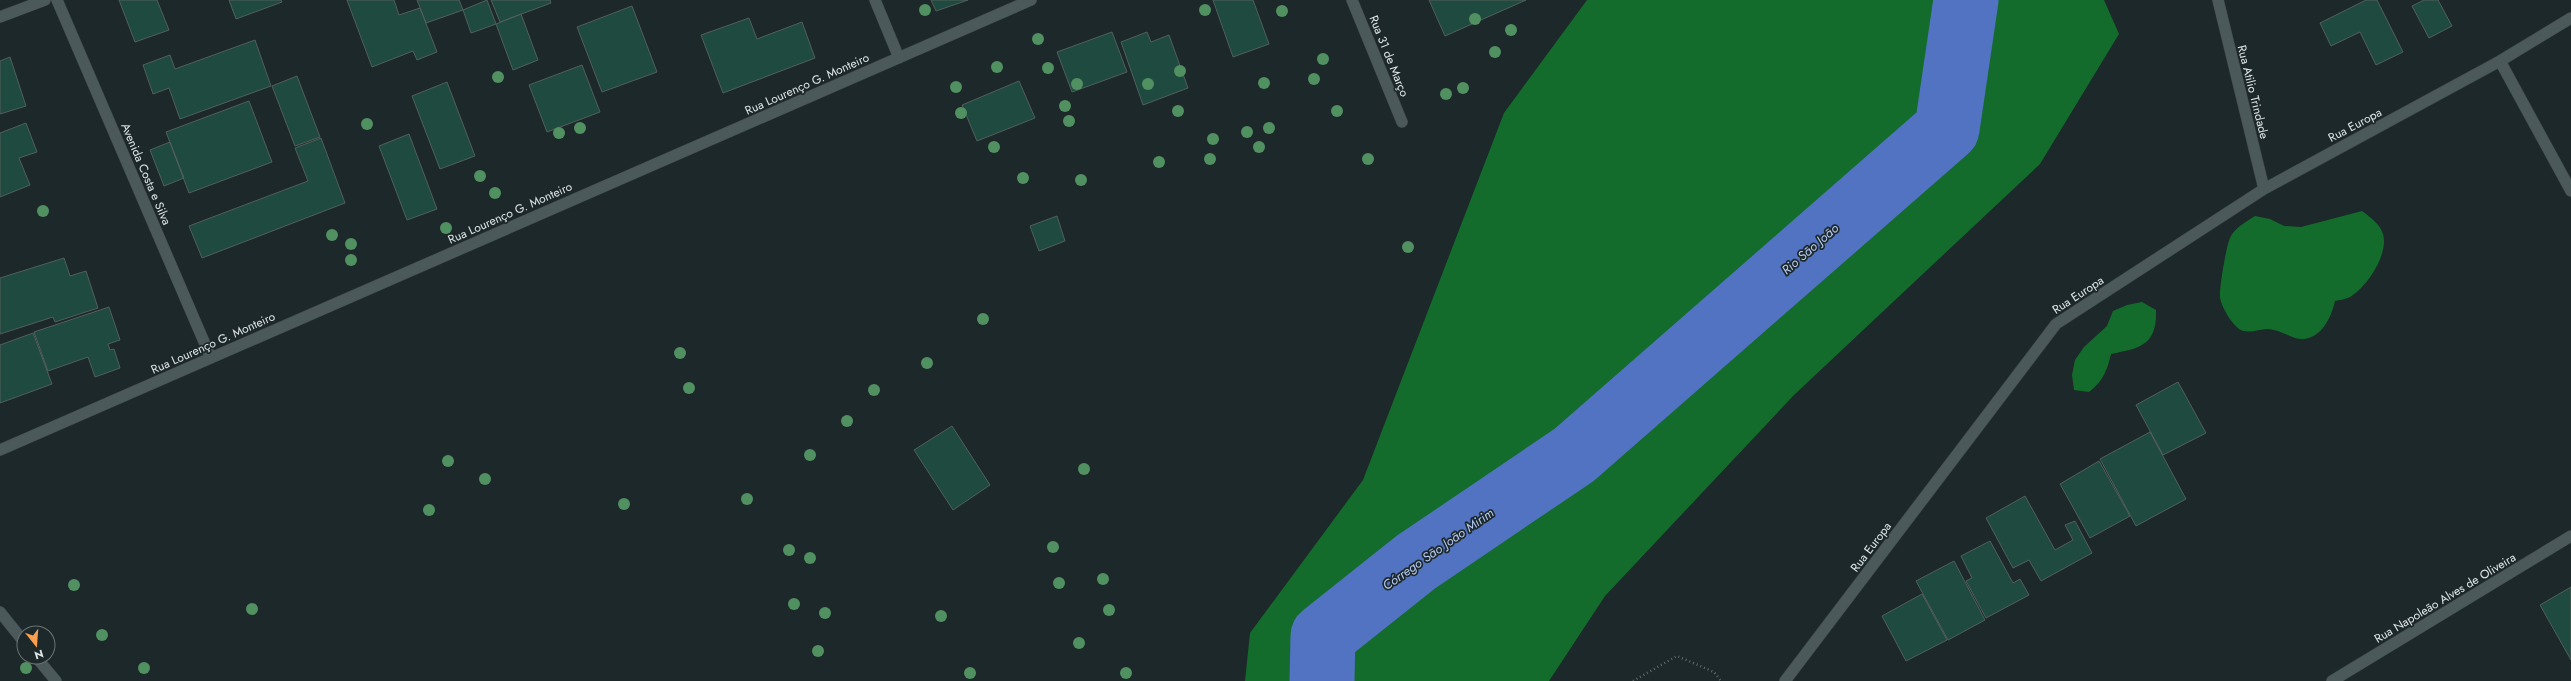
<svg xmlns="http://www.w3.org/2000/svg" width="2571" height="681" font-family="Jost,sans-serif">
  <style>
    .forest { fill: #136c2b }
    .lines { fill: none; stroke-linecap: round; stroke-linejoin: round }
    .river { stroke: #5173c2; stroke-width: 65 }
    .building { fill: #1f4a40; stroke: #525f5b }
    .minor-casing { stroke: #3a4446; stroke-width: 12 }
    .path { stroke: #616b6d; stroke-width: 2.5; stroke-dasharray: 1 3; stroke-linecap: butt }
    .minor { stroke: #4c595a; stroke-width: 11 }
    .tree { fill: #519060 }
    .labels { text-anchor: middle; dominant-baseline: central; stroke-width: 3.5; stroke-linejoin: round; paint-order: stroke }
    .street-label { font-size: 12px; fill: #dfe7e8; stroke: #1d282a }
    .water-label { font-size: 13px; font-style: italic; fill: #b8cdf7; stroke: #1d282a }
  </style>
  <rect width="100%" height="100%" fill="#1d282a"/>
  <path class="forest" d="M1587 0H2104L2119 34 2040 164 1794 395 1605 596 1549 681H1245L1250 633 1363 480 1504 113Z
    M2362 211C2370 217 2380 224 2383 234 2389 254 2367 287 2350 297 2346 299 2340 300 2335 301 2331 319 2319 344 2295 338 2287 335 2278 330 2269 329 2260 328 2249 335 2239 329 2231 323 2222 308 2220 298 2219 289 2226 247 2230 238 2234 228 2246 222 2255 216L2270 219 2284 226 2301 227Z
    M2142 302 2156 310C2157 345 2141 348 2111 354 2107 371 2103 381 2089 392L2074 390 2072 375 2075 360 2084 347 2107 326 2113 311 2127 305Z"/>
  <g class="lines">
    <path class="river" d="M1322 681 1323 636 1416 562 1574 455 1947 129 1966 0"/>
  </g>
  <path class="building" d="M119 0H157L169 30 135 42Z
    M229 0H281L282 2 236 19Z
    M347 0H394L399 15 420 8 437 52 417 60 413 51 372 67Z
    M417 0H459L463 10 426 23Z
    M487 0 496 24 471 33 463 10Z
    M491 0H550L551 3 500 22Z
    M931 0H968L936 11Z
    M1213 0H1253L1269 44 1233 57Z
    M1429 0H1526L1445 36Z
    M2366 0H2377L2403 52 2376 65 2360 32 2331 46 2320 23Z
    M2424 0H2438L2452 26 2429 38 2412 6Z
    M632 6 657 72 602 92 577 27Z
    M521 14 538 60 513 70 496 24Z
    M749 18 757 39 802 22 815 58 723 93 701 35Z
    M1112 32 1127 72 1072 92 1057 52Z
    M1147 32 1151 42 1169 35 1188 88 1143 105 1121 42Z
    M255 40 271 86 180 119 169 88 153 94 143 65 170 55 175 69Z
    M10 57 26 106 0 114V61Z
    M582 65 600 112 547 132 529 85Z
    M297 76 320 137 295 146 272 86Z
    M1019 81 1035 118 977 141 962 105Z
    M447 82 475 156 440 169 412 96Z
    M249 101 272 162 189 193 166 132Z
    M26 123 37 152 19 158 30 185 0 197V133Z
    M409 134 437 209 407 220 379 146Z
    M321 138 345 203 202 258 189 226 308 181 295 148Z
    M170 142 184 178 164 186 150 150Z
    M1057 216 1065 241 1039 251 1030 226Z
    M64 258 70 276 86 271 98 308 55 322 53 317 0 334V278Z
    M109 307 120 340 108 344 110 350 114 349 120 368 95 377 88 357 48 371 34 332Z
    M33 333 52 384 0 403V345Z
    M2178 382 2206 433 2163 455 2136 405Z
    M952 426 990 485 953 510 914 450Z
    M2150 432 2186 499 2136 526 2100 459Z
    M2099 461 2130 516 2090 538 2060 484Z
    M2025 496 2055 550 2073 540 2065 525 2075 521 2092 553 2041 581 2029 560 2013 568 1986 518Z
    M1990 541 2013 583 2020 579 2029 595 1986 618 1966 581 1972 578 1961 556Z
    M1954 561 1985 620 1948 640 1916 581Z
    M2571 587V660L2540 605Z
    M1922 594 1947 640 1906 661 1882 616Z"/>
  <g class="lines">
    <defs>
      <path id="minor" d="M57 0 211 358
        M875 0 899 58
        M1352 0 1402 122
        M2218 0 2264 189
        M0 17 45 0
        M2500 61 2571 191
        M0 450 1031 0
        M0 612 24 642
        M36 657 56 681
        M1785 681 2056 324 2264 189 2500 61 2571 18
        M2332 681 2571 536"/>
    </defs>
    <use href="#minor" class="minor-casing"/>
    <path class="path" d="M1633 681 1677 656 1714 672 1721 681"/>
    <use href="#minor" class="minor"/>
  </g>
  <g class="tree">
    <circle cx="925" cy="10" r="6"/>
    <circle cx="1205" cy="10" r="6"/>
    <circle cx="1282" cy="11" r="6"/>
    <circle cx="1475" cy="19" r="6"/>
    <circle cx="1511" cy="30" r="6"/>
    <circle cx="1038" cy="39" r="6"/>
    <circle cx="1495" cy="52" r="6"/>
    <circle cx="1323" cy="59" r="6"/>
    <circle cx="997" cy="67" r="6"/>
    <circle cx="1048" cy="68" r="6"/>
    <circle cx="1180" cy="71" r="6"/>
    <circle cx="498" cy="77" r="6"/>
    <circle cx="1314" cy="79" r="6"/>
    <circle cx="1264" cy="83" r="6"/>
    <circle cx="1077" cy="84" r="6"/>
    <circle cx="1148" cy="84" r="6"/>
    <circle cx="956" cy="87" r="6"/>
    <circle cx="1463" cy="88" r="6"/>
    <circle cx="1446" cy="94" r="6"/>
    <circle cx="1065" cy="106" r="6"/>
    <circle cx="1178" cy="111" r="6"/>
    <circle cx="1337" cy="111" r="6"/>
    <circle cx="961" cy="113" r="6"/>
    <circle cx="1069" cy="121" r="6"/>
    <circle cx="367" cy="124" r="6"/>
    <circle cx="580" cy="128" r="6"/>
    <circle cx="1269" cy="128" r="6"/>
    <circle cx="1247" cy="132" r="6"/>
    <circle cx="559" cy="133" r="6"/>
    <circle cx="1213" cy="139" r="6"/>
    <circle cx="994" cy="147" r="6"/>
    <circle cx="1259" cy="147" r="6"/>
    <circle cx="1210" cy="159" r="6"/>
    <circle cx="1368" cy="159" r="6"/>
    <circle cx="1159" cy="162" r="6"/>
    <circle cx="480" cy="176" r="6"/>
    <circle cx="1023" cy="178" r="6"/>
    <circle cx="1081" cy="180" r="6"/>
    <circle cx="495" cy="193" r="6"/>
    <circle cx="43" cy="211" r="6"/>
    <circle cx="446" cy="228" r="6"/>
    <circle cx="332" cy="235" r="6"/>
    <circle cx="351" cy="244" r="6"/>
    <circle cx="1408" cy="247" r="6"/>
    <circle cx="351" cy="260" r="6"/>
    <circle cx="983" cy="319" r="6"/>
    <circle cx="680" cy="353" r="6"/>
    <circle cx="927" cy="363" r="6"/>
    <circle cx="689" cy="388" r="6"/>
    <circle cx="874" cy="390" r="6"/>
    <circle cx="847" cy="421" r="6"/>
    <circle cx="810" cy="455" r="6"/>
    <circle cx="448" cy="461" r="6"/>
    <circle cx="1084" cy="469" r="6"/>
    <circle cx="485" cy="479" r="6"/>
    <circle cx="747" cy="499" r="6"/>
    <circle cx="624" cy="504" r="6"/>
    <circle cx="429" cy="510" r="6"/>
    <circle cx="1053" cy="547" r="6"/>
    <circle cx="789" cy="550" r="6"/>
    <circle cx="810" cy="558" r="6"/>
    <circle cx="1103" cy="579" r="6"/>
    <circle cx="1059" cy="583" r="6"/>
    <circle cx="74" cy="585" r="6"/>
    <circle cx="794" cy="604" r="6"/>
    <circle cx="252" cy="609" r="6"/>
    <circle cx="1109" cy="610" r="6"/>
    <circle cx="825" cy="613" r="6"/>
    <circle cx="941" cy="616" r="6"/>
    <circle cx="102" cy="635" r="6"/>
    <circle cx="1079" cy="643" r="6"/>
    <circle cx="818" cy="651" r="6"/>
    <circle cx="26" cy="668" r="6"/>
    <circle cx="144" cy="668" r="6"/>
    <circle cx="970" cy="673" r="6"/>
    <circle cx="1126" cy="673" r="6"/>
  </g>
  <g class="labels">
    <g class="street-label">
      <text transform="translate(1389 56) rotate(68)">Rua 31 de Março</text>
      <text transform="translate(807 84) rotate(-24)">Rua Lourenço G. Monteiro</text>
      <text transform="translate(2253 92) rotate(76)">Rua Atilio Trindade</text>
      <text transform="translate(2355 125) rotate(-28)">Rua Europa</text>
      <text transform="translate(146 174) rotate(67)">Avenida Costa e Silva</text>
      <text transform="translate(510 213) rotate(-24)">Rua Lourenço G. Monteiro</text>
      <text transform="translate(2078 295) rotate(-33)">Rua Europa</text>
      <text transform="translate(213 343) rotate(-24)">Rua Lourenço G. Monteiro</text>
      <text transform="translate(1871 547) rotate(-53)">Rua Europa</text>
      <text transform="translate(2445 598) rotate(-31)">Rua Napoleão Alves de Oliveira</text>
    </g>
    <g class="water-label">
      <text transform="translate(1810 249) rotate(-41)">Rio São João</text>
      <text transform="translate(1438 549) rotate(-35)">Córrego São João Mirim</text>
    </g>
  </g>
  <g transform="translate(36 645) rotate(163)"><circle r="19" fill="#1d282a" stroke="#6b7476"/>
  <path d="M0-3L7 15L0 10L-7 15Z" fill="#fa9f4f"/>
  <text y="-6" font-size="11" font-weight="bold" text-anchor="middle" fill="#dfe7e8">N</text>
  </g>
</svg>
